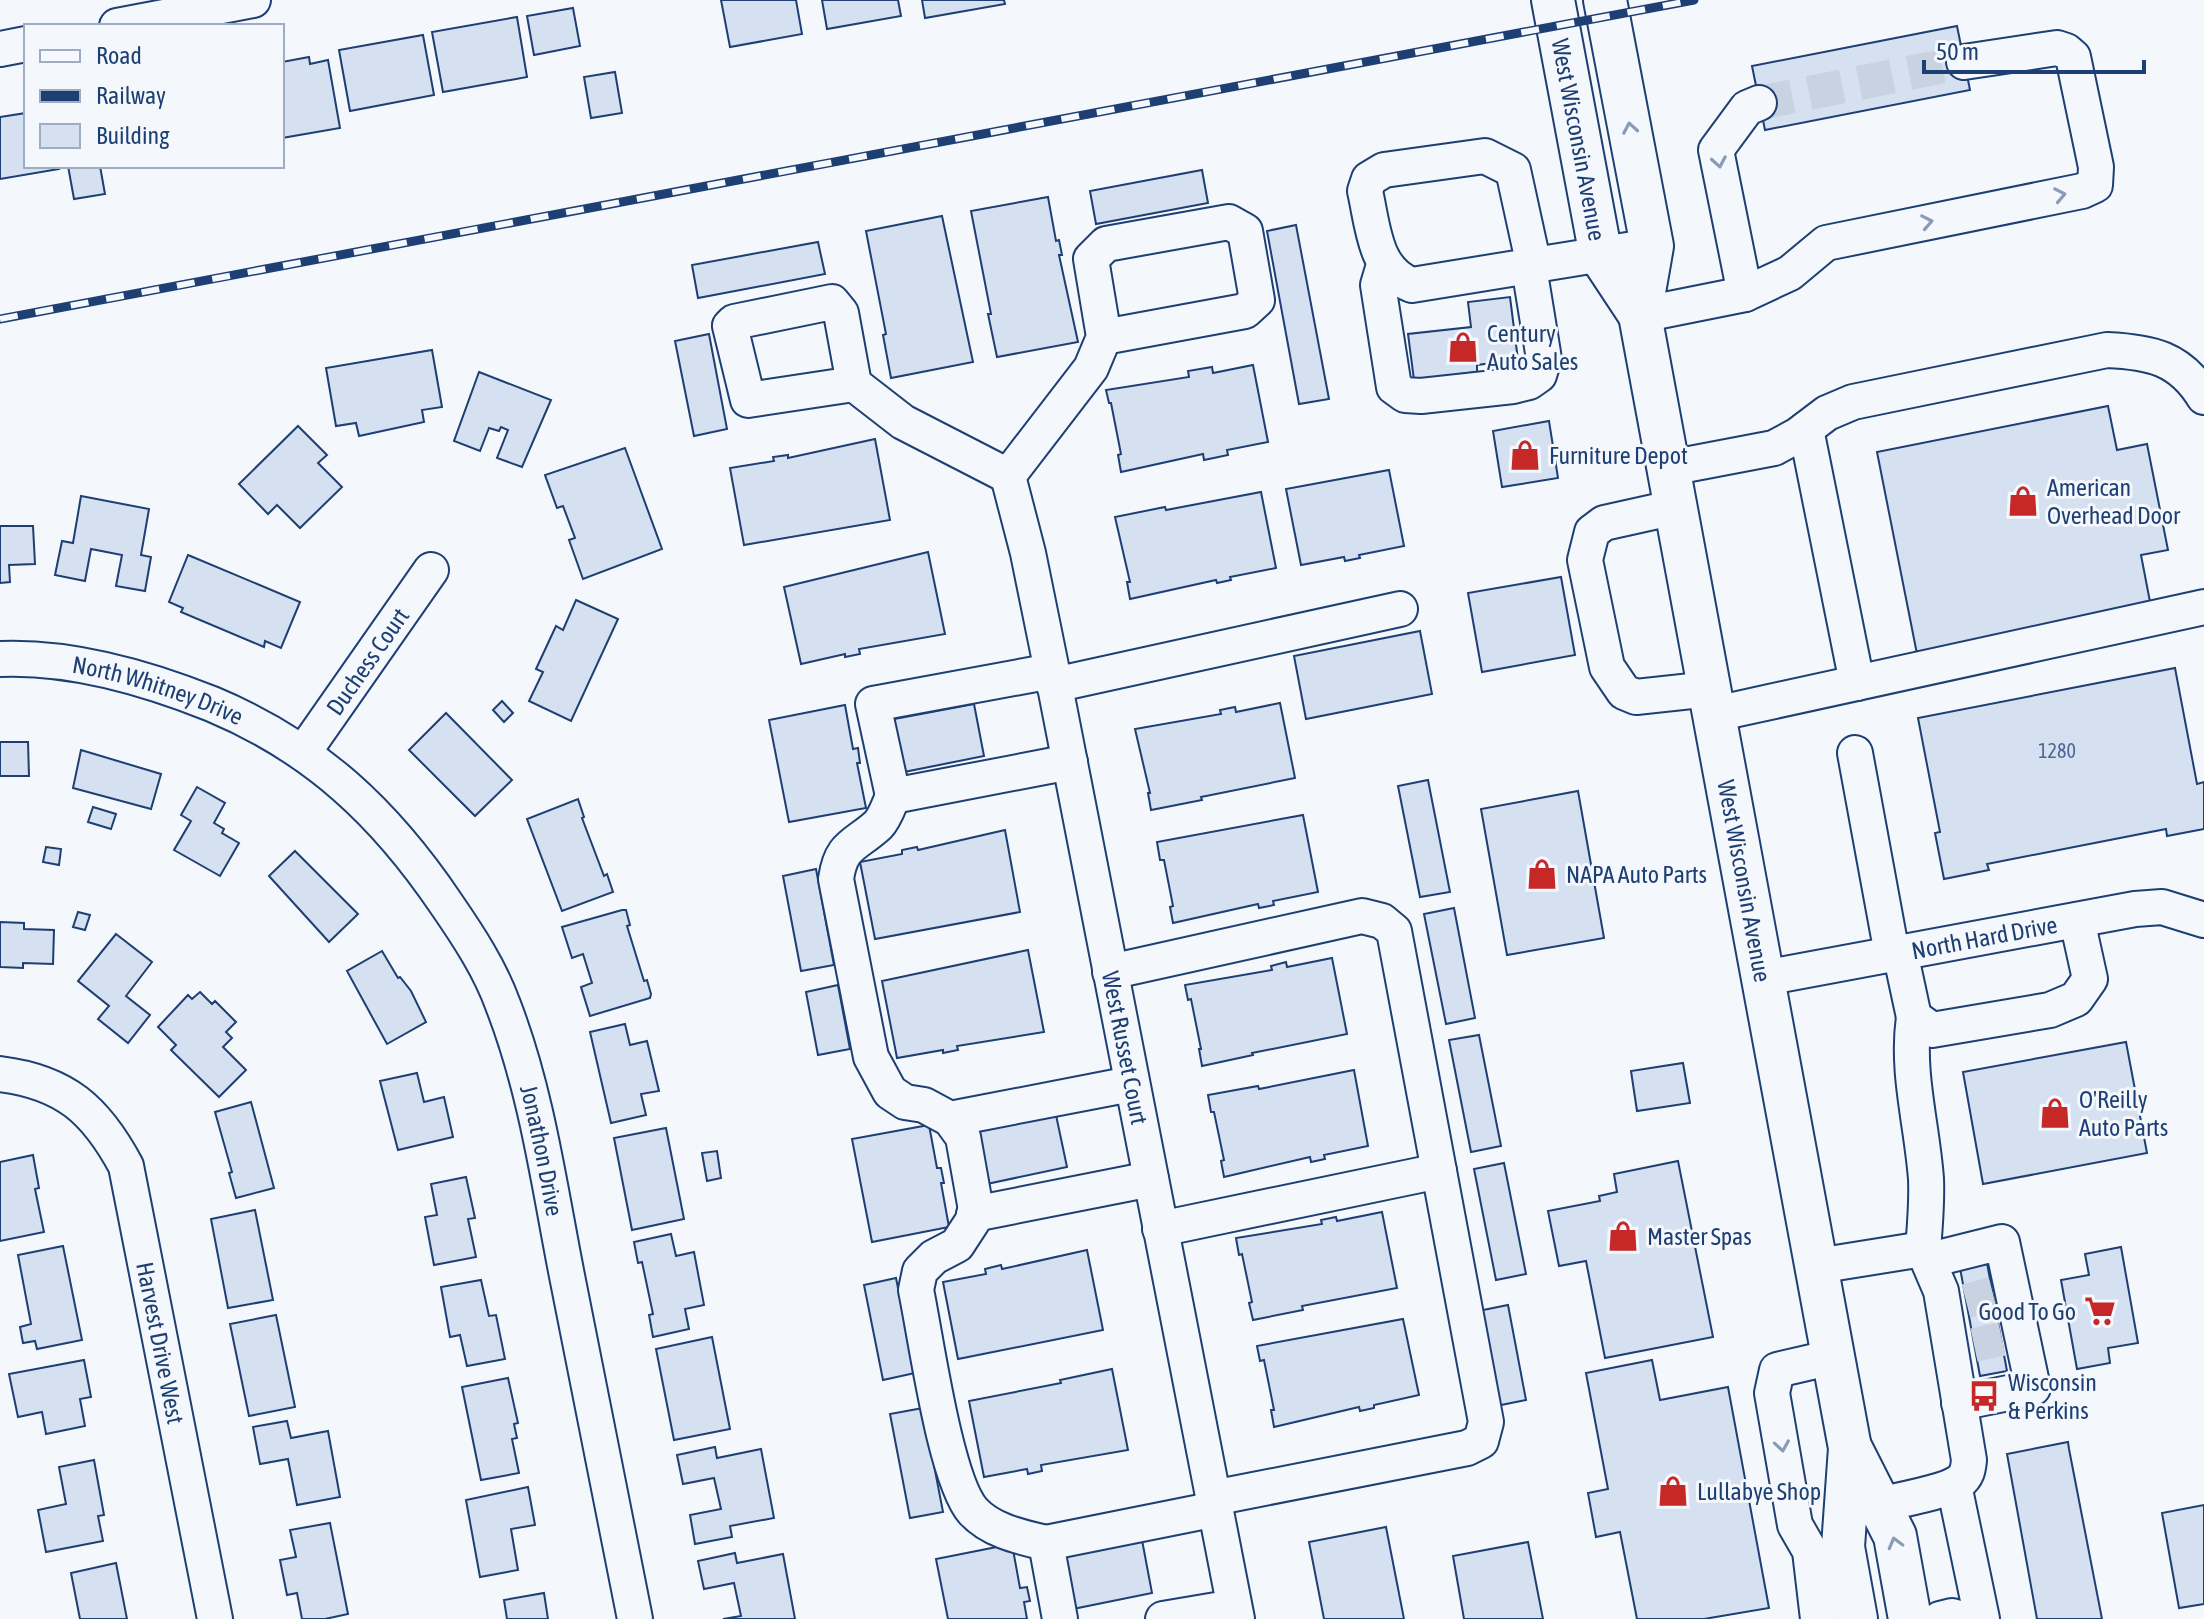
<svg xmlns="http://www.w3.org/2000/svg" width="2204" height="1619" viewBox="0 0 2204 1619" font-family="'Asap Condensed',sans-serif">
<rect width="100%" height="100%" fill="#f4f7fb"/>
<g fill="#d5e0f0" stroke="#1d3f73" stroke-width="2">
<path d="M721,0H796L802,34L730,47Z"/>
<path d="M822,0H898L901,16L827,29Z"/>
<path d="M922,0H1004L1005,4L925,18Z"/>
<path d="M573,8L580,46L534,55L527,16Z"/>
<path d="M517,17L527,77L443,92L432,32Z"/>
<path d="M1957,26L1970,90L1765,130L1752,66Z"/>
<path d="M423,35L434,95L350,111L339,50Z"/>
<path d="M309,57L310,64L328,60L340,128L282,138V62Z"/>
<path d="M615,72L622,113L591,118L584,77Z"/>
<path d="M26,113V166H58L59,169L0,179V117Z"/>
<path d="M68,166H100L105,194L74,199Z"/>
<path d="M1202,170L1208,203L1096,224L1090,191Z"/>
<path d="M1048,197L1056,241L1059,240L1062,255H1059L1078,342L997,357L988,314H991L971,211Z"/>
<path d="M942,216L973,362L891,378L883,335L886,334L866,231Z"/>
<path d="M1296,225L1329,399L1299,404L1267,231Z"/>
<path d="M818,242L825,274L698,298L692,265Z"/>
<path d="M1510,297L1518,360L1477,365V372L1414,380L1408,334L1471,327L1468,302Z"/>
<path d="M709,334L727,429L694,436L675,341Z"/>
<path d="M432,350L442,407L422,410L424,422L359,436L356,423L336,426L326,368Z"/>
<path d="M1253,365L1268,442L1227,450L1228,455L1204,460L1203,454L1121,472L1118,455L1121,454L1111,403H1109L1106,390L1189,377L1188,371L1212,367L1213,373Z"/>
<path d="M479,372L551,400L522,467L497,458L508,430L501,427L499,431L489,428L480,451L454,441Z"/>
<path d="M2108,406L2117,450L2147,444L2168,550L2141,555L2151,607L1917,654L1877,452Z"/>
<path d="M1549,421L1558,478L1502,487L1493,431Z"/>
<path d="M298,426L327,455L318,463L342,487L300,528L277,505L268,514L239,484Z"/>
<path d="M875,439L890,520L744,545L730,468L774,461L773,457L788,455V458Z"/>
<path d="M625,448L662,549L583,579L569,540L575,538L563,506L557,508L545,475Z"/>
<path d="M1389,470L1404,546L1359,555L1360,558L1345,561L1344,557L1301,565L1286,489Z"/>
<path d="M1261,492L1276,568L1230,577L1231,580L1217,583L1216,580L1130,599L1127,582H1130L1115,517L1165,507L1166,510Z"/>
<path d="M81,496L149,509L141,555L151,557L145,591L116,586L122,555L91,549L85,581L55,575L62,541L73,543Z"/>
<path d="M0,526H33L35,564L9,565L10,582L0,583Z"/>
<path d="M928,552L945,634L859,649L860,654L845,657V654L801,664L784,587Z"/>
<path d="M188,555L300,602L281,648L265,641L264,647L181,612L183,608L169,602Z"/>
<path d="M1561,577L1575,655L1482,672L1468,593Z"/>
<path d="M576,600L618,619L571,721L529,701L543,672L536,669L556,626L563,630Z"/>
<path d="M1420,631L1432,694L1306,719L1294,656Z"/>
<path d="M2175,668L2197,784L2204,782V829L2167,836L2166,829L1987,864L1989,870L1944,879L1935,833L1940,832L1918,718Z"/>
<path d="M502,701L513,713L504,722L493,710Z"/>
<path d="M1280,703L1295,778L1201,797L1202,800L1151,810L1148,793H1150L1135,729L1221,714L1220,710L1235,707L1236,712Z"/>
<path d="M974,704L984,756L899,773L889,720Z"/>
<path d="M845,705L853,749L858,748L860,763H857L866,808L789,822L769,720Z"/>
<path d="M446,713L512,780L475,816L409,750Z"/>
<path d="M0,742H28L29,776H0Z"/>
<path d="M81,750L161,774L151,809L73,788Z"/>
<path d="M1428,780L1450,892L1420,897L1398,786Z"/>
<path d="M197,787L225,803L214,823L224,829L222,833L239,843L220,876L174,850L191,821L181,815Z"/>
<path d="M1578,791L1604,938L1507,955L1481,809Z"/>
<path d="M578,799L584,817L582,818L604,876L607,874L613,892L562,911L527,819Z"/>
<path d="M93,807L116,814L111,829L88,822Z"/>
<path d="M1303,815L1318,892L1273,901L1274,905L1259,908L1258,904L1173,923L1170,907L1173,906L1164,860H1160L1157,842Z"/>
<path d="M1005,830L1020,912L875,939L860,862L902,854V850L917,847L918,850Z"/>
<path d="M46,847L61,849L59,865L43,862Z"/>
<path d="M295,851L358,914L329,942L269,876Z"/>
<path d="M816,869L834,965L801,971L783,876Z"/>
<path d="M1454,908L1475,1018L1446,1024L1424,914Z"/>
<path d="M622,910H626L630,925L627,926L644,981L647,980L651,994L650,998L590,1016L581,987L592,983L583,954L572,958L562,927Z"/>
<path d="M78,912L90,915L85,930L73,927Z"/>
<path d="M0,922L24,923V929L54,930L53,964L23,963V968L0,967Z"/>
<path d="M116,934L152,962L126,996L150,1015L128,1043L98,1019L109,1006L78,981Z"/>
<path d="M1028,950L1044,1032L957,1046L958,1050L943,1053V1050L897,1058L882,981Z"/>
<path d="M382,951L398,978L400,977L411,991L426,1022L387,1044L347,971Z"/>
<path d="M1332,958L1347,1034L1252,1053L1253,1055L1202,1066L1199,1049H1201L1191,999L1188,1000L1185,985L1272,970L1271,966L1286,962L1287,967Z"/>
<path d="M838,985L850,1049L818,1055L806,992Z"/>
<path d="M200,992L212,1004L215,1001L236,1022L226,1032L232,1038L223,1047L246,1070L219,1097L171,1050L176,1045L158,1027L188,995L192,999Z"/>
<path d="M625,1024L630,1045L647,1041L659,1091L641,1094L646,1115L611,1123L590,1032Z"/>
<path d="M1479,1035L1501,1146L1471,1152L1449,1040Z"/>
<path d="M2126,1042L2147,1153L1983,1184L1963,1072Z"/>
<path d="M1683,1063L1690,1103L1637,1111L1631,1071Z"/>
<path d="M1354,1070L1368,1146L1324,1155L1325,1159L1311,1162L1310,1157L1224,1177L1221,1161L1224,1160L1214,1112H1211L1208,1095L1258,1086L1259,1089Z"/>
<path d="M417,1073L424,1102L444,1097L453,1137L398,1150L380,1081Z"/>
<path d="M251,1102L274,1188L236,1198L229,1173L232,1172L215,1112Z"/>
<path d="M1056,1115L1067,1167L982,1185L971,1132Z"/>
<path d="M929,1125L937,1168H941L944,1183H941L949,1227L872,1242L852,1139Z"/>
<path d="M666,1128L684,1219L632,1230L614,1138Z"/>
<path d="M717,1151L721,1178L707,1181L702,1153Z"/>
<path d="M33,1155L39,1188L35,1189L44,1232L0,1241V1162Z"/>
<path d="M1678,1161L1713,1337L1605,1358L1586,1261L1559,1266L1548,1211L1600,1201L1599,1196L1617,1192L1614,1174Z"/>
<path d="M1504,1163L1526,1274L1496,1280L1474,1169Z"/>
<path d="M466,1177L475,1218L468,1219L476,1257L434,1265L425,1217L437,1215L431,1184Z"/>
<path d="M255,1210L273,1300L228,1308L211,1219Z"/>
<path d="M1382,1212L1397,1288L1302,1306L1303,1310L1253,1320L1249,1303L1252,1302L1242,1254L1239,1255L1236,1238L1322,1224L1321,1220L1336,1217L1337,1221Z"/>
<path d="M671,1234L676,1256L694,1252L704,1305L685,1309L689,1329L653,1337L649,1315L653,1314L642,1262L638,1263L634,1242Z"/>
<path d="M63,1246L82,1340L37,1349L35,1341L23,1343L20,1327L31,1324L18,1255Z"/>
<path d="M2121,1247L2138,1343L2108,1348L2110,1363L2077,1369L2061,1280L2089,1275L2085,1254Z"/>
<path d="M1087,1250L1103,1330L958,1359L943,1282L986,1274L985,1269L1001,1265L1002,1269Z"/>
<path d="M1987,1263L2007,1371L1980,1376L1960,1268Z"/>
<path d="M896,1278L915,1373L883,1380L864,1285Z"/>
<path d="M481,1280L489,1316L496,1315L505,1359L467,1366L460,1335L450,1337L441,1287Z"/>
<path d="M1508,1305L1526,1400L1496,1406L1478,1311Z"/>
<path d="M276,1315L295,1407L249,1416L230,1324Z"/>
<path d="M1403,1319L1419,1395L1374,1405V1408L1360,1411L1359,1407L1274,1427L1271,1410H1274L1264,1360L1260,1361L1257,1346Z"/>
<path d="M712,1337L730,1429L674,1440L656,1349Z"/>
<path d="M84,1360L91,1397L80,1399L85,1426L46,1434L42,1412L18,1417L9,1374Z"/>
<path d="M1652,1360L1660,1400L1728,1387L1769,1608L1704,1619H1637L1620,1532L1596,1537L1588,1493L1608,1489L1586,1373Z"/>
<path d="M1112,1369L1128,1450L1041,1465L1042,1471L1028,1474L1027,1469L984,1477L969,1401L1061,1383L1060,1380Z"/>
<path d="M508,1378L518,1423L514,1424L517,1438L512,1439L519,1473L481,1480L462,1387Z"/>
<path d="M923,1408L943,1512L910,1518L890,1414Z"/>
<path d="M287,1421L291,1438L328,1431L340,1497L297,1505L288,1459L260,1464L253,1427Z"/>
<path d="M2068,1442L2069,1449L2102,1619H2037L2007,1454Z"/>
<path d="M715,1447L717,1458L761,1449L774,1518L730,1526L732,1537L695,1544L690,1515L721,1509L714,1478L683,1484L677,1455Z"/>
<path d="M94,1460L104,1515L98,1516L103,1541L46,1552L38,1510L66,1504L59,1467Z"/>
<path d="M528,1487L535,1525L511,1529L518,1570L480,1577L466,1500Z"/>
<path d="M2204,1505V1604L2179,1608L2162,1513Z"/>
<path d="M330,1523L348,1614L325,1619H302L297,1593L287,1595L280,1560L296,1557L290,1530Z"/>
<path d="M1386,1527L1404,1619H1324L1309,1542Z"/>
<path d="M1142,1540L1152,1593L1068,1610L1058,1557Z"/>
<path d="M1528,1542L1543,1619H1464L1453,1556Z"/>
<path d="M1012,1544L1020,1588L1027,1587L1030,1601L1024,1602L1027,1619H948L936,1559Z"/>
<path d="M735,1553L737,1563L783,1554L795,1619H723L741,1616L734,1583L704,1589L698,1561Z"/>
<path d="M116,1563L127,1619H80L71,1573Z"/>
<path d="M544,1593L548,1619H507L504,1600Z"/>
</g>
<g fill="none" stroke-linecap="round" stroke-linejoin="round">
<g stroke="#c9d2e0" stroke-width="34" stroke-dasharray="34 17" stroke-linecap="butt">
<path d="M1759,103L1964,62"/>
<path d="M1966,1301L1993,1294"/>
<path d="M1974,1345L2002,1339"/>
</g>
<defs>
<g id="minor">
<path d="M117,26L253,0"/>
<path d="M0,49L26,44"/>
<path d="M1759,103L1747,108L1716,150L1745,294L1790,273L1826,243L2082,191L2095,185L2096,167L2073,57L2066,51L2057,48L1964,62"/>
<path d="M1384,265L1378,285L1394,387L1405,395L1421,396L1513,386L1529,382L1539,375L1544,359L1529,267"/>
<path d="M1534,266L1513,170L1485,156L1384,170L1369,179L1365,191C1373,226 1374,271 1412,285L1652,246"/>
<path d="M1640,315L1745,294"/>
<path d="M854,384L841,313L832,302L734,322L730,326L748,400L854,384L903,422L1008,476"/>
<path d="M1806,429L1857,683"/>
<path d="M1669,468L1774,448L1798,435L1827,413L1853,402L2107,350C2151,352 2180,358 2204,397"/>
<path id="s1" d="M1008,476L1028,553L1052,671L1237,1619"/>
<path d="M1008,476L1091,368L1104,337L1091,259L1106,244L1229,222L1245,231L1257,300L1245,311L1104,337"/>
<path d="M1676,507L1604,523L1592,532L1585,560L1607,667L1624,692L1636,697L1710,689"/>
<path id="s2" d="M0,659C71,656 147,678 212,704C315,747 385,813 447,905C469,937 490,969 503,1005C538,1095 550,1192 569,1286C591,1397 613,1508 635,1619"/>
<path d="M1052,671L873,704L893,796L1070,762"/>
<path d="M1054,685L1400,609"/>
<path d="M1715,714L2204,607"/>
<path id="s3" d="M303,753L431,570"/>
<path d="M1855,753L1892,954"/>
<path d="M893,796C889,805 885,818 878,825C855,846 841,844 836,879L871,1057L890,1092L905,1102L924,1105L950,1119L963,1137L976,1210L972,1222L957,1245L934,1257L920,1271L916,1290C926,1338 945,1479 973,1511C991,1531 1021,1537 1046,1543"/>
<path d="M1900,952L1914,1017L1932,1030L2050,1010L2076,999L2090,979L2077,920"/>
<path d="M1110,972L1362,916L1382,921L1394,931L1486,1422L1481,1441L1467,1448L1213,1498"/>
<path id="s4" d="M1764,978L2135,909L2162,907L2204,920"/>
<path d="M1914,1017C1906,1072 1922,1124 1926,1179C1927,1202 1925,1226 1923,1249"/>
<path id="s5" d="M0,1074C65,1082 96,1110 126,1166L215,1619"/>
<path d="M950,1119L1131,1084"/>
<path d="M974,1214L1151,1179"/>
<path d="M1160,1229L1439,1171"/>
<path d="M1930,1260L2002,1242L2033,1388L1959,1403"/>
<path d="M1817,1266L1923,1249L1941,1291L1969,1460C1968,1470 1967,1476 1959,1482C1943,1494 1877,1504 1854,1510"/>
<path d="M1954,1485L1982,1619"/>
<path d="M1060,1619L1046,1543L1216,1509"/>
<path d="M1163,1619L1234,1607"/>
<path d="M1818,1619L1810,1551L1795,1525L1772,1393L1777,1370L1833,1357"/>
<path d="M1940,1619L1952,1616L1962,1619"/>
</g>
<g id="major">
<path id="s6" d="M1553,0L1601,256L1640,315"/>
<path id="s7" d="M1605,0L1652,246L1640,315L1850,1448L1843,1547L1856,1619"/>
<path d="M1851,1449L1895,1536L1910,1619"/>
</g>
</defs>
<use href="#minor" stroke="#1d3f73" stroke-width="38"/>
<use href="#major" stroke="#1d3f73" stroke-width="46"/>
<use href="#minor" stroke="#f4f7fb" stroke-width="34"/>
<use href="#major" stroke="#f4f7fb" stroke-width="42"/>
<defs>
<path id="rail" d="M0,319L1694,0"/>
</defs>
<use href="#rail" stroke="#1d3f73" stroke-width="9"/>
<use href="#rail" stroke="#f4f7fb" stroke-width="6" stroke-dasharray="18" stroke-linecap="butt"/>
</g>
<defs><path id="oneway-chevron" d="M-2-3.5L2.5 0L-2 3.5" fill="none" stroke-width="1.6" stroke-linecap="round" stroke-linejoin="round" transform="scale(2)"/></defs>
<g stroke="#889bb7">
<use href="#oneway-chevron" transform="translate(1630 128) rotate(-100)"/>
<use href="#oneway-chevron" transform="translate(1719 162) rotate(80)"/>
<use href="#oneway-chevron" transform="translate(2060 195) rotate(-11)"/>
<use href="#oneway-chevron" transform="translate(1927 222) rotate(-11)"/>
<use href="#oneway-chevron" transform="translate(1782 1446) rotate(81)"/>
<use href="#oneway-chevron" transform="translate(1895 1543) rotate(-105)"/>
</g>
<defs>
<symbol id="shop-bare" viewBox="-9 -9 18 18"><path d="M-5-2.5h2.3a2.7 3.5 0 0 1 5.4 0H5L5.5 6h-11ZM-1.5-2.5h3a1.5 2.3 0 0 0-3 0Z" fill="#c62828" stroke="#f4f7fb" stroke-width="2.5" paint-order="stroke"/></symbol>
<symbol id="supermarket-bare" viewBox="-9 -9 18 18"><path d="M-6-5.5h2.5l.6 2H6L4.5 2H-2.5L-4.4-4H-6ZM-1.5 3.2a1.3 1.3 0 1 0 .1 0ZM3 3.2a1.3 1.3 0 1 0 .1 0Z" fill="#c62828" stroke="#f4f7fb" stroke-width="2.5" paint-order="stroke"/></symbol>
<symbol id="bus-bare" viewBox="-9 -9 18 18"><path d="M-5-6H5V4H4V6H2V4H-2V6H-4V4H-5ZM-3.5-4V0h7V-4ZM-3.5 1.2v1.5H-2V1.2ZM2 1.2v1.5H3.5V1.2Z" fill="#c62828" stroke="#f4f7fb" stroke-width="2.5" paint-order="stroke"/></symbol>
</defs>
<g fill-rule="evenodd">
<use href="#shop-bare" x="1441" y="325" width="44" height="44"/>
<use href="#shop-bare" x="1503" y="433" width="44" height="44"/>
<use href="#shop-bare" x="2001" y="479" width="44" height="44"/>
<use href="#shop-bare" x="1520" y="852" width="44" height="44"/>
<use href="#shop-bare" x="2033" y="1091" width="44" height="44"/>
<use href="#shop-bare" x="1601" y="1214" width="44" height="44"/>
<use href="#supermarket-bare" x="2078" y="1289" width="44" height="44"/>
<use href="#bus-bare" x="1962" y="1374" width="44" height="44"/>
<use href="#shop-bare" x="1651" y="1469" width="44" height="44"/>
</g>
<g text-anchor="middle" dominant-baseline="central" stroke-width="6" stroke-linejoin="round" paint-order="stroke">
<g font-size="20" fill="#4b6792">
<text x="2057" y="750">1280</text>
</g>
<g font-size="24" fill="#1d3f73" stroke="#f4f7fb">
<text stroke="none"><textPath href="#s6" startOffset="142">West Wisconsin Avenue</textPath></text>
<text stroke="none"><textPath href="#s3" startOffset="112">Duchess Court</textPath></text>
<text stroke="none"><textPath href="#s2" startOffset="162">North Whitney Drive</textPath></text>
<text stroke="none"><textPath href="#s7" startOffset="896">West Wisconsin Avenue</textPath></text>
<text stroke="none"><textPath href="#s4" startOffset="224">North Hard Drive</textPath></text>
<text stroke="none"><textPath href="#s1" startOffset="584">West Russet Court</textPath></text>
<text stroke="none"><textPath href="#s2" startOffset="798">Jonathon Drive</textPath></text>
<text stroke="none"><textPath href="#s5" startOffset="344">Harvest Drive West</textPath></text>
</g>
<g font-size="24" fill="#1d3f73" stroke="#f4f7fb" text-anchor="start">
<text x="1487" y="333">Century<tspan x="1487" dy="28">Auto Sales</tspan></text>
<text x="1549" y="455">Furniture Depot</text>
<text x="2047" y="487">American<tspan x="2047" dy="28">Overhead Door</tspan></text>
<text x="1566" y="874">NAPA Auto Parts</text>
<text x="2079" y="1099">O'Reilly<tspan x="2079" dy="28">Auto Parts</tspan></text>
<text x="1647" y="1236">Master Spas</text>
<text x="2076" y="1311" text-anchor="end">Good To Go</text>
<text x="2008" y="1382">Wisconsin<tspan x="2008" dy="28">&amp; Perkins</tspan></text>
<text x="1697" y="1491">Lullabye Shop</text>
</g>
</g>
<rect x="24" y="24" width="260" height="144" fill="#f4f7fb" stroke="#9eadc5" stroke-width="2"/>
<rect x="40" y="50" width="40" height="12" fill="#f4f7fb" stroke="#9eadc5" stroke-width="2"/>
<text x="96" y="64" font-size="24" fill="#1d3f73">Road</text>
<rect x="40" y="90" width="40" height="12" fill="#1d3f73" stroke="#9eadc5" stroke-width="2"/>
<text x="96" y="104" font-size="24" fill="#1d3f73">Railway</text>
<rect x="40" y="124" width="40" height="24" fill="#d5e0f0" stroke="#9eadc5" stroke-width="2"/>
<text x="96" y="144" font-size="24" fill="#1d3f73">Building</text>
<path d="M1924 60v12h220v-12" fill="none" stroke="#1d3f73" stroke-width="4"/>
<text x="1936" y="60" font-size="24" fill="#1d3f73" stroke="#f4f7fb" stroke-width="6" paint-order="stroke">50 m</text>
</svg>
